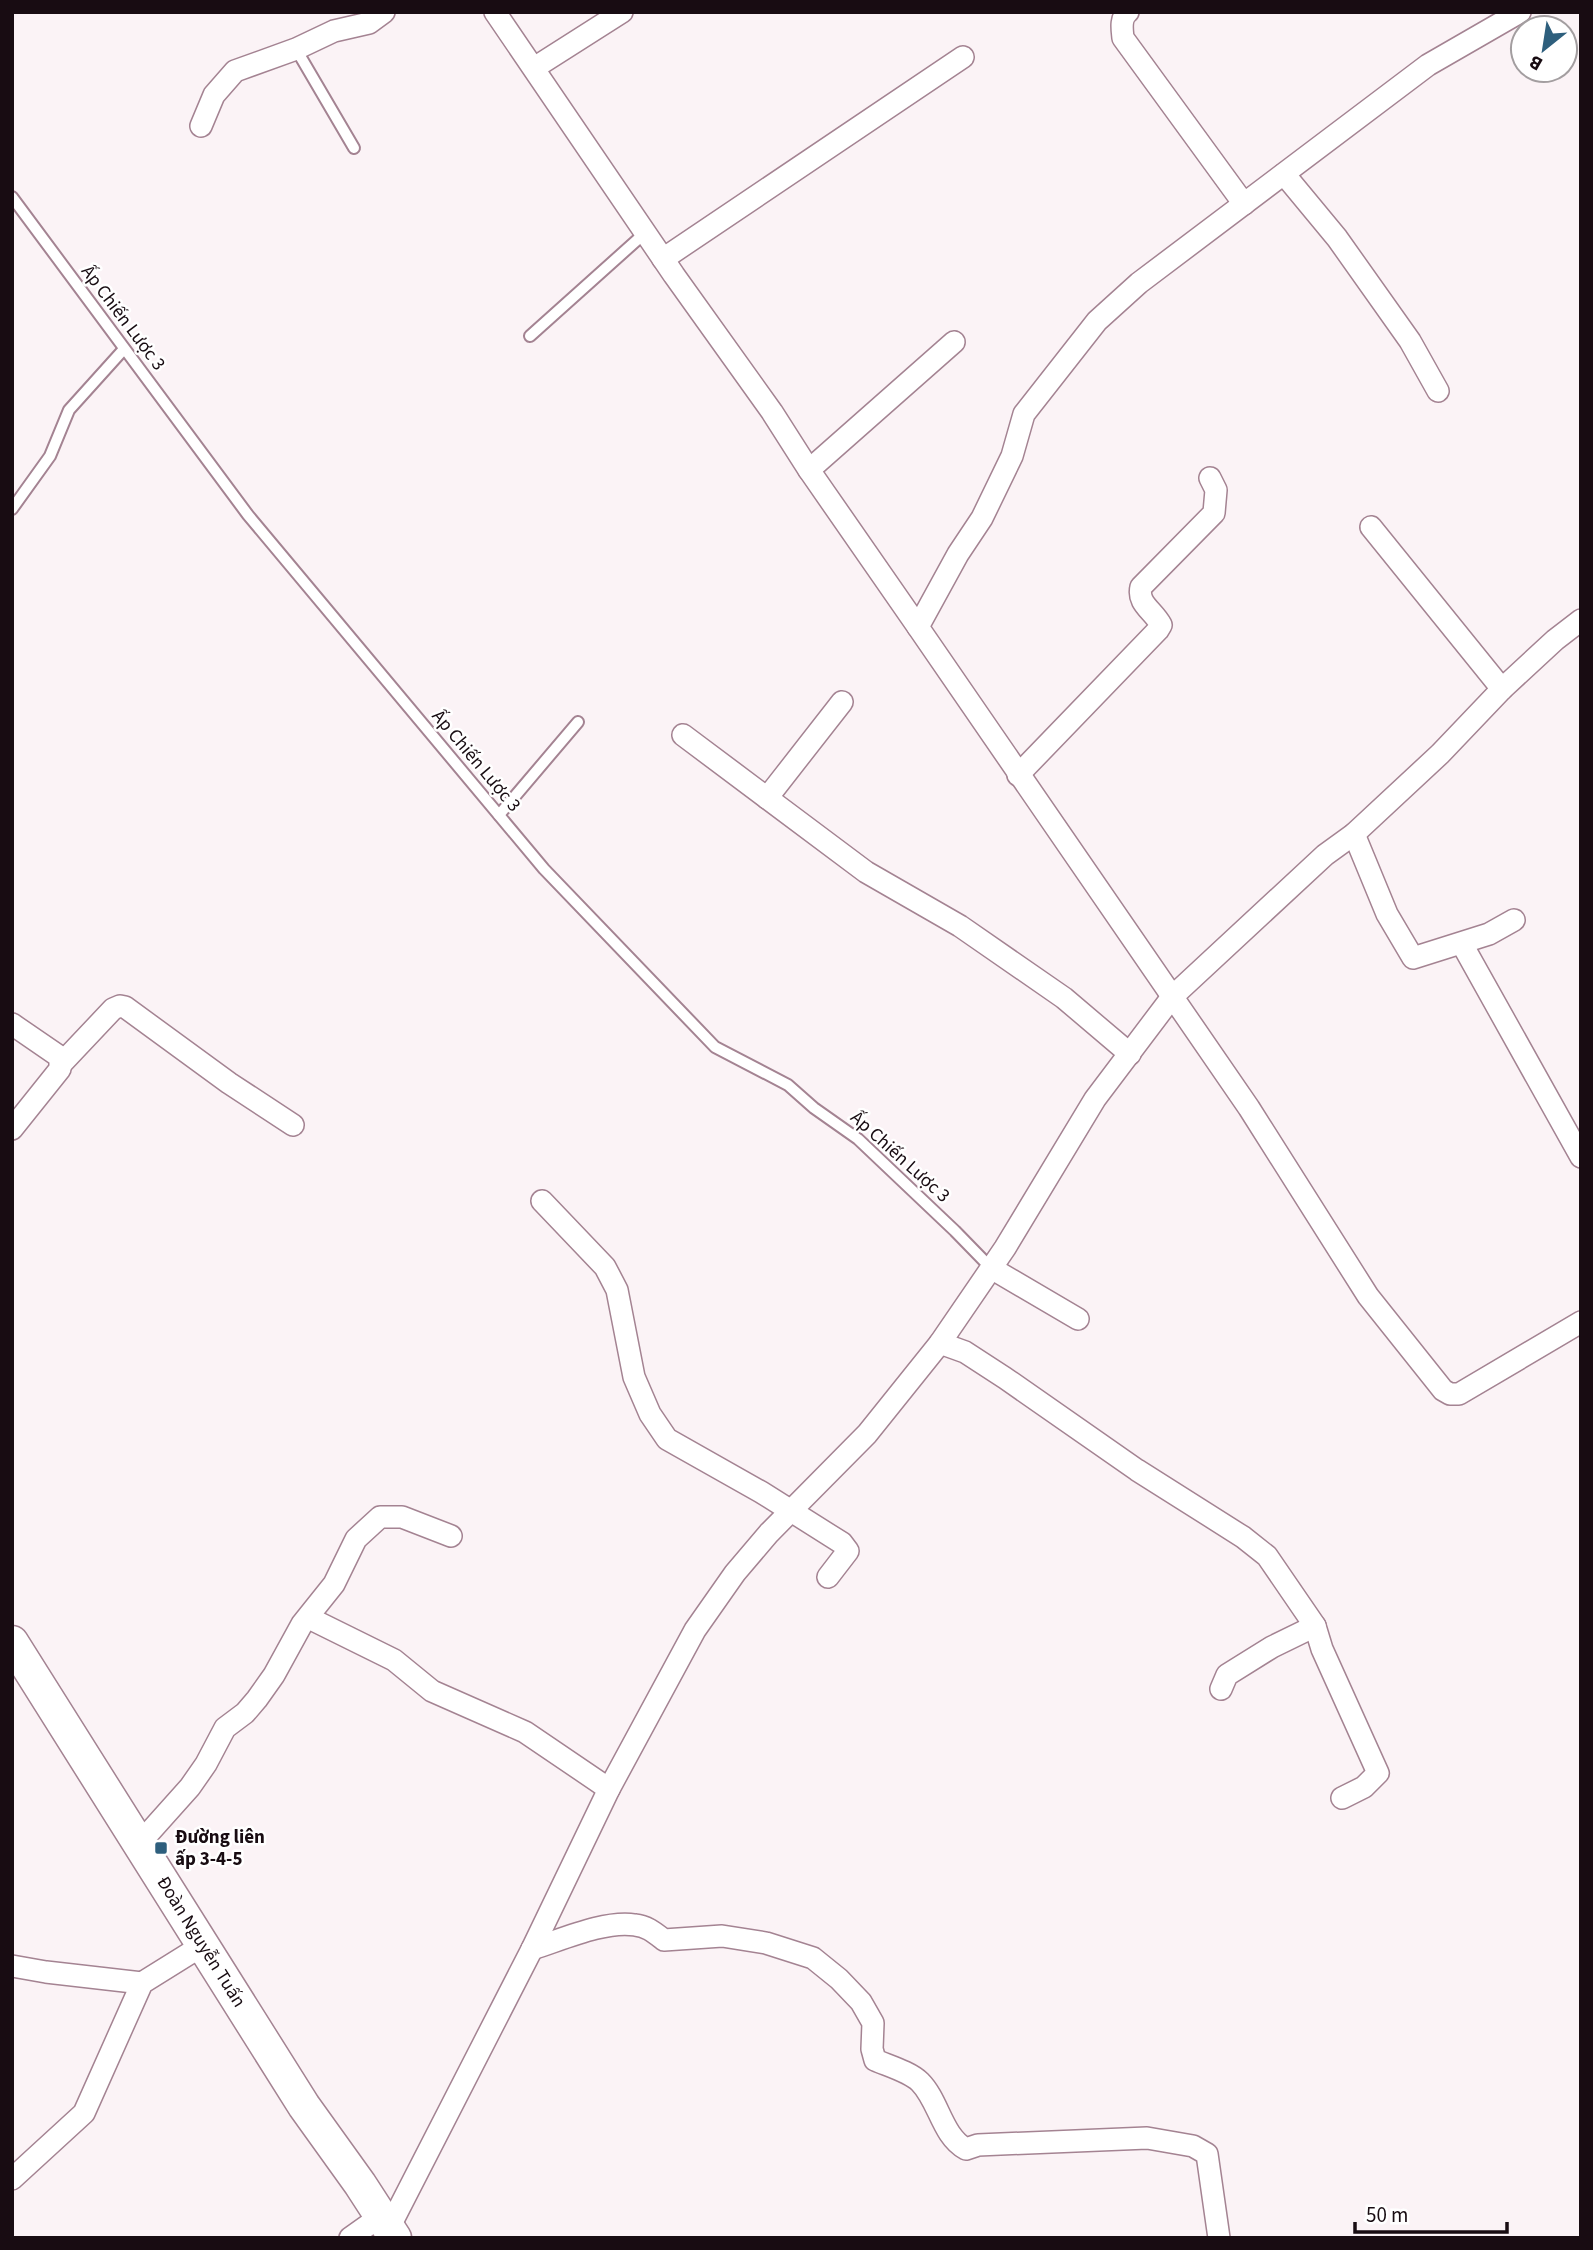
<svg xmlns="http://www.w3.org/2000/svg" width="1593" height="2250" viewBox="0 0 1593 2250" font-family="'Source Sans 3',sans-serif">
<rect width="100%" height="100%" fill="#fbf3f6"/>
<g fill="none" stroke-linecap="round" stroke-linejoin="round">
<defs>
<g id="service">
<path d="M296,49L354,148"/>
<path d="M12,197L248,515L544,869L715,1047L788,1085L814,1108L858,1139L955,1231L991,1268"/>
<path d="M530,336L646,232"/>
<path d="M12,509L50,456L69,410L124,349"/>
<path d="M499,815L578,722"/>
</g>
<g id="minor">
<path d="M495,12L674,275L772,412L809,470L918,627"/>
<path d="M1128,12C1120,18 1122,29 1123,38L1244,204"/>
<path d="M1520,12L1428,65L1139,283L1097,321L1024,414L1012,456L982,518L958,554L918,627L1249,1108L1368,1296L1443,1390L1450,1394H1459L1581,1322"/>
<path d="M534,68L622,12"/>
<path d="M201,126L214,95L235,71L296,49L334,31L369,23L384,12"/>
<path d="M1284,174L1337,238L1410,341L1438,391"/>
<path d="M663,259L963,57"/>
<path d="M809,470L954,342"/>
<path d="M1371,527L1502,689"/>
<path d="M683,735L866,872L960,926L1064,998L1130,1054"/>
<path d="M1018,775L1158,630L1161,625C1153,610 1137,604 1141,587L1214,513L1216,490L1210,478"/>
<path d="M767,798L842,702"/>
<path d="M1354,834L1387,914L1413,958L1489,934L1514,920"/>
<path d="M1462,944L1581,1157"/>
<path d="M12,1024L60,1057V1069L12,1129"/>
<path d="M62,1063L113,1009L120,1006L125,1007L229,1083L293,1125"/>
<path d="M542,1201L605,1267L617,1290L634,1377L650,1414L667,1439L761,1492L842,1543L848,1551L828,1577"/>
<path d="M991,1268L1078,1319"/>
<path d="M940,1343L965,1352L1005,1378L1137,1470L1243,1537L1267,1556L1315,1626L1322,1649L1378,1773L1364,1787L1342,1798"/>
<path d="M309,1618L394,1660L432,1691L525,1732L609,1789"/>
<path d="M1221,1689L1227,1675L1272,1647L1315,1626"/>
<path d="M139,1844L190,1787L206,1764L225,1728L245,1713L257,1699L274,1675L302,1624L334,1584L356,1539L380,1517H402L451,1536"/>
<path d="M532,1949C561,1940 605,1920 635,1925C647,1926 655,1933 664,1940L722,1936L766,1943L813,1958L839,1979L861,2002L873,2023L872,2049L875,2060C889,2066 910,2072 920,2082C939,2101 942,2136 966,2149L978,2145L1147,2138L1193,2146L1207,2154L1219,2238"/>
<path d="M12,1966L46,1972L142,1983"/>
<path d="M12,2179L84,2113L142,1983L203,1945"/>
<path d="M389,2228L532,1949L609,1789L695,1630L735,1573L769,1533L867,1434L940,1343L1005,1248L1095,1099L1172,997L1325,855L1354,834L1440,754L1502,689L1555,640L1581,620"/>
<path d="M350,2238L381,2216"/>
</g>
<path id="secondary" d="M12,1642L304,2106L360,2184L395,2238"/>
</defs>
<use href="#service" stroke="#a48392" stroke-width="14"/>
<use href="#minor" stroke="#a48392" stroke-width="24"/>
<use href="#secondary" stroke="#a48392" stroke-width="35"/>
<use href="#service" stroke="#fff" stroke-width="10"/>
<use href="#minor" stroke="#fff" stroke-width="21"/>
<use href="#secondary" stroke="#fff" stroke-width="32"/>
</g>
<rect fill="#2e5f7d" stroke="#fff" stroke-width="2.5" x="154" y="1841" width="14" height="14" rx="3.5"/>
<g text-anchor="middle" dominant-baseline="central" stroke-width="5" stroke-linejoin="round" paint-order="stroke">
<g font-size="19" fill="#180c12" stroke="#fff">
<text transform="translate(123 318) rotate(53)">Ấp Chiến Lược 3</text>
<text transform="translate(476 761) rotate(50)">Ấp Chiến Lược 3</text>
<text transform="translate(900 1157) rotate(42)">Ấp Chiến Lược 3</text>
<text transform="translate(201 1942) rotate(58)">Đoàn Nguyễn Tuấn</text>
</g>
<g font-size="19" font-weight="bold" fill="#180c12" stroke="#fff" text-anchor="start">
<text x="175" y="1837">Đường liên<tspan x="175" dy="22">ấp 3-4-5</tspan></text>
</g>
</g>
<rect width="1593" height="2250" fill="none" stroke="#180c12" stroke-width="28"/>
<g transform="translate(1544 49) rotate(210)"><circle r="33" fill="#ffffff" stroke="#a39ea0" stroke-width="2"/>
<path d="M0-5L12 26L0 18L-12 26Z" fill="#2e5f7d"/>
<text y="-10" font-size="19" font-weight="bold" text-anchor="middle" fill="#180c12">B</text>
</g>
<path d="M1355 2222v10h152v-10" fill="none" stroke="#180c12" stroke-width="3.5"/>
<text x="1366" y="2222" font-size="21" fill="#180c12" stroke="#ffffff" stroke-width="5" paint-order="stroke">50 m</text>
</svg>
